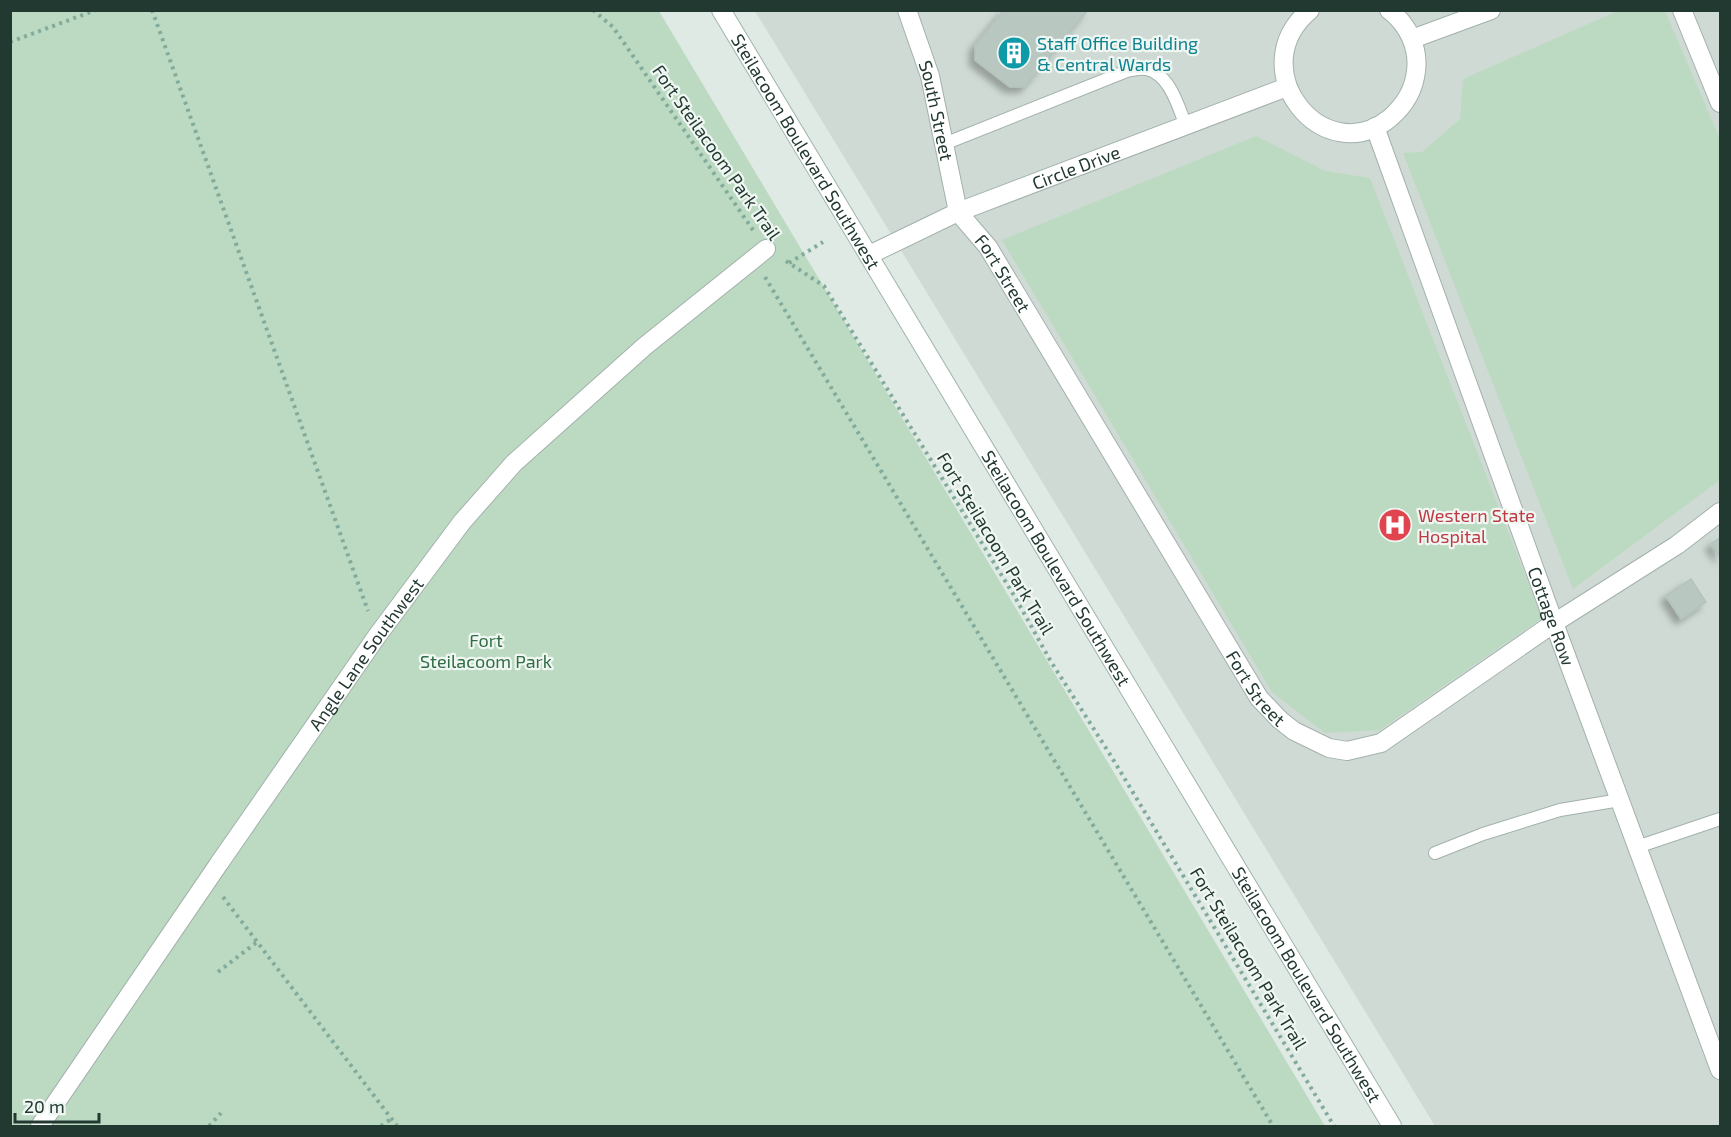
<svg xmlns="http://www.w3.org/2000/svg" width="1731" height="1137" viewBox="0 0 1731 1137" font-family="'Exo 2',sans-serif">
<defs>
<filter id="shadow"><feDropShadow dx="-5.5" dy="5.5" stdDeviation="3" flood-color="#0004"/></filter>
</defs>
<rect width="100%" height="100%" fill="#e0eae5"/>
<path fill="#cfdad4" d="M755,11H1720V1126H1435Z"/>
<g fill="#bbdac1">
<path d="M11,10L659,11L1325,1126H11Z"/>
<path d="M1620,10L1665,11L1720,139V480L1573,589L1403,153L1422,152L1460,119L1463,79Z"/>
<path d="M1256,136L1325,171L1370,178L1542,618L1380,730L1325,733L1272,692L1002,240Z"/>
</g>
<g fill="#b9c7c1" stroke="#b3c3bc" stroke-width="1.5" filter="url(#shadow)">
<path d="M1004,10H1088L1025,87H1010L975,60V46Z"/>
<path d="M1720,538V557L1711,544Z"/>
<path d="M1691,579L1706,602L1681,619L1666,596Z"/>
</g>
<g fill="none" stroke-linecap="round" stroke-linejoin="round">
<defs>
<g id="service">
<path d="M944,144L1127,71C1133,70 1140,68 1146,69C1170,74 1178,106 1186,126"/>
<path d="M1637,847L1720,819"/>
<path d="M1435,853L1483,834L1560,810L1620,800"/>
</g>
<g id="pedestrian">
<path id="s1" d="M220,862L377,636L462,522L514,463L645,346L766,249"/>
</g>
<g id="minor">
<path id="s2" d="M907,10L930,76L958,212L988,247L1259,698L1280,720L1294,731L1329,748L1347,751L1381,743L1554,623L1677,545L1720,512"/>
<path d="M1310,10C1240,69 1324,172 1390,118C1405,105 1414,90 1416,71C1419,48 1408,24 1389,10"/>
<path d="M1682,10L1720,103"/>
<path d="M1412,39L1491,10"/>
<path id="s3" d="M1375,127L1554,623L1720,1070"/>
<path id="s4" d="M869,255L958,212L1287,87"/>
<path d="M40,1126L220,862"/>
</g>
<g id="secondary">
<path id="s5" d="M721,10L1392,1126"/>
</g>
</defs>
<use href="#service" stroke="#a3b1ac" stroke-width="14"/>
<use href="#pedestrian" stroke="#a3b1ac" stroke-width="20"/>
<use href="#minor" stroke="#a3b1ac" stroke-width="20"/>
<use href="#secondary" stroke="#a0b5ac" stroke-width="20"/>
<g stroke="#83ab9c" stroke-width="4" stroke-dasharray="3 4.5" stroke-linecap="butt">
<path d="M152,10L368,611"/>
<path d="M593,10L613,27L753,230"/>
<path d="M10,42L96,10"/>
<path d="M786,261L824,286L1015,597L1050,660L1111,756L1334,1126"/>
<path d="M789,263L823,242"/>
<path d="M765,277L1273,1126"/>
<path d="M223,897L397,1126"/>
<path d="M218,972L257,942"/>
<path d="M209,1126L221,1113"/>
<path d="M381,1126L391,1119"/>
</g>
<use href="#service" stroke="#fff" stroke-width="12"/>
<use href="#pedestrian" stroke="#fff" stroke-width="18"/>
<use href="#minor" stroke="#fff" stroke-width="18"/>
<use href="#secondary" stroke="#fff" stroke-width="18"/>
</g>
<defs>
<symbol id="building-disc" viewBox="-11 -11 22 22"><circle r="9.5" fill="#0f9aa8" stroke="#f0f7f3"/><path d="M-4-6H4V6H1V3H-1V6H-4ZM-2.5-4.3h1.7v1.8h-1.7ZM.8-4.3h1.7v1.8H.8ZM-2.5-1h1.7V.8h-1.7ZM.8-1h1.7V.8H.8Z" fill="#fff"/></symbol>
<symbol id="hospital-disc" viewBox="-11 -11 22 22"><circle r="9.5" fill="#e0444e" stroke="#f0f7f3"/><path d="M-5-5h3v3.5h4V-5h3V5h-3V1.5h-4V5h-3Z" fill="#fff"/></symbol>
</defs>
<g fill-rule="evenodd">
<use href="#building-disc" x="995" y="34" width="38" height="38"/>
<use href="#hospital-disc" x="1376" y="506" width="38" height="38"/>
</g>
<g text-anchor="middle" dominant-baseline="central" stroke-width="4.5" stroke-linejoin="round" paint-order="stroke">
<g font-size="18" fill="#0d838f" stroke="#f0f7f3" text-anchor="start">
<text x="1037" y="43">Staff Office Building<tspan x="1037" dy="21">&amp; Central Wards</tspan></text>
</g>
<g font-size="18" fill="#223932" stroke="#f0f7f3">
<text stroke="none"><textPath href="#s2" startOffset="105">South Street</textPath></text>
<text transform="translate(717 152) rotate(55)">Fort Steilacoom Park Trail</text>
<text stroke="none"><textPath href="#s5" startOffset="165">Steilacoom Boulevard Southwest</textPath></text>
<text stroke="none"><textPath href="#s4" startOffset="225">Circle Drive</textPath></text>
<text stroke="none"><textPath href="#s2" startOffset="285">Fort Street</textPath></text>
<text transform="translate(996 543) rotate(59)">Fort Steilacoom Park Trail</text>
<text stroke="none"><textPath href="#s5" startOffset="651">Steilacoom Boulevard Southwest</textPath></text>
<text stroke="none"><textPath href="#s3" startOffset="520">Cottage Row</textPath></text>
<text stroke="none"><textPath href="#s1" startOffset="254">Angle Lane Southwest</textPath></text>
<text stroke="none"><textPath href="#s2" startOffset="771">Fort Street</textPath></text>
<text transform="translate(1249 958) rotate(59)">Fort Steilacoom Park Trail</text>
<text stroke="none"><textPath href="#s5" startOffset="1137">Steilacoom Boulevard Southwest</textPath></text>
</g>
<g font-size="18" fill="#be3a42" stroke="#f0f7f3" text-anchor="start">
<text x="1418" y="515">Western State<tspan x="1418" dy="21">Hospital</tspan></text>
</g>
<g font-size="18" fill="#306d44" stroke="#f0f7f3">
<text x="486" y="640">Fort<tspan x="486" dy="21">Steilacoom Park</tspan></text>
</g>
</g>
<rect width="1731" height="1137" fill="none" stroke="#223932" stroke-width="24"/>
<path d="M15 1113v9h84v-9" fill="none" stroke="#223932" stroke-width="3"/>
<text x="24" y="1113" font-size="18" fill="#223932" stroke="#f0f7f3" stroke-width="4.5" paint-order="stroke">20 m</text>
</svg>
